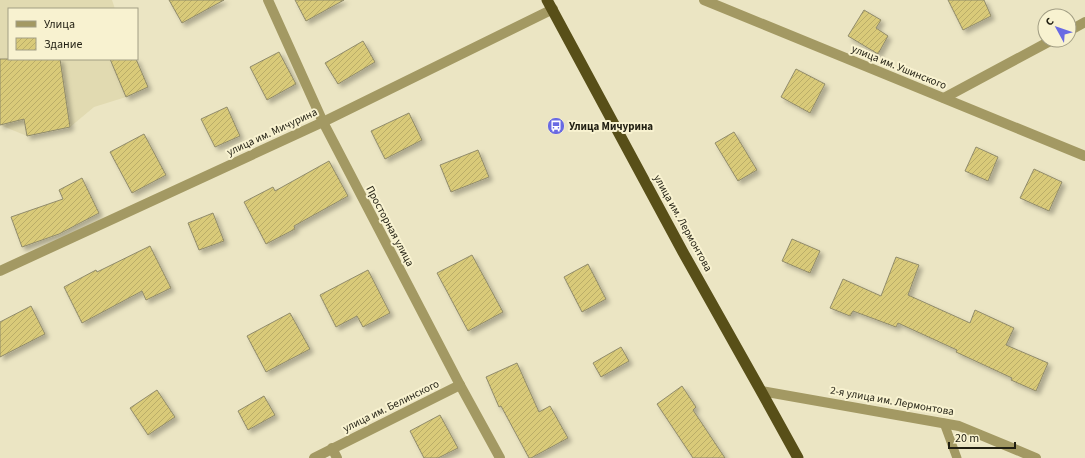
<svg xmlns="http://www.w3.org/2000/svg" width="1085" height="458" viewBox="0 0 1085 458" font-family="'Source Sans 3',sans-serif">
<defs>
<pattern id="building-hatch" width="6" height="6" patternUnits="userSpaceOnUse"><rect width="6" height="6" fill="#d9ca79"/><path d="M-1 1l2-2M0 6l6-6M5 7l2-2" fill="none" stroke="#baad68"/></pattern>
<filter id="shadow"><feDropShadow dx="3.5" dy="3.5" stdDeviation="2" flood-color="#0004"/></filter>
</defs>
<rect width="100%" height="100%" fill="#ebe5c3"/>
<path fill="#e1dab1" d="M0,0H112L115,9H9V59H136L148,87L126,97L94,107L70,127L27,136L0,125Z"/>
<g fill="url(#building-hatch)" stroke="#908b6b" filter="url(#shadow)">
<path d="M169,0H224L182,23Z"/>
<path d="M295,0H344L306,21Z"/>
<path d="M948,0H984L991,16L963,30Z"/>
<path d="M864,10L881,20L876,28L888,36L878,54L848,36Z"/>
<path d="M363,41L375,62L338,84L325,63Z"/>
<path d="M279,52L296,84L267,100L250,67Z"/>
<path d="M0,59H60L70,127L27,136L24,119L0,125Z"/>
<path d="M110,59H136L148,87L126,97Z"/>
<path d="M796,69L825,84L810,113L781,97Z"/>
<path d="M227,107L240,136L215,147L201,119Z"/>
<path d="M409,113L422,140L385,159L371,131Z"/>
<path d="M734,132L757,170L738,181L715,143Z"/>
<path d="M144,134L166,175L132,193L110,152Z"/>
<path d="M976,147L998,157L988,181L965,171Z"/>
<path d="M478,150L489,177L451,192L440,165Z"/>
<path d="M329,161L348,196L294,226L295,229L266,244L244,202L273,187L275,191Z"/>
<path d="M1034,169L1062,182L1049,211L1020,198Z"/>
<path d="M82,178L99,213L59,234L22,247L11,217L63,199L59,190Z"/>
<path d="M213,213L224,241L199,250L188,223Z"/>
<path d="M792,239L820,251L810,273L782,261Z"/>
<path d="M150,246L171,288L146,300L142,291L82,323L64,287L96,270L97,272Z"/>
<path d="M472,255L503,312L468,331L437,273Z"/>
<path d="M896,257L919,265L908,295L970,323L975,310L1014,328L1006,345L1048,363L1036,391L1011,380L1012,378L956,352L957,350L898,323L896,327L853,311L850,316L830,308L843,279L881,296Z"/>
<path d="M588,264L606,299L582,312L564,277Z"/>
<path d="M368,270L390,313L363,327L357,316L336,327L320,295Z"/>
<path d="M31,306L45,334L0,357V322Z"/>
<path d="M290,313L310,349L266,372L247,336Z"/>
<path d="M621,347L629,361L601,377L593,363Z"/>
<path d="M517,363L539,412L550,406L568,438L531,458H529L501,406L499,407L486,377Z"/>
<path d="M682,386L696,407L693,410L725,458H693L657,404Z"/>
<path d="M157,390L175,417L148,435L130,408Z"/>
<path d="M264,396L275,415L248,430L238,411Z"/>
<path d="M440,415L458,448L438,458H424L410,431Z"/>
</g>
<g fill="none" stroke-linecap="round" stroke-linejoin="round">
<path stroke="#a39963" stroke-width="9" d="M944,423L957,458"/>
<g stroke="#a39963" stroke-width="10">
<path d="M268,0L323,122L460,385L500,458"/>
<path d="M704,0L1085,156"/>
<path d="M1069,31L1085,22"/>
<path d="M944,98L1052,40"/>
<path d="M0,271L323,122L553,9"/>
<path d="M761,391L959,426L1036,458"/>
<path d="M332,448L337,458"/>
<path d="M314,458L460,385"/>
</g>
<path stroke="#584f18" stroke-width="11" d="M547,0L684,254L761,391L798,458"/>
</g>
<defs>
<symbol id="bus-disc" viewBox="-11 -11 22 22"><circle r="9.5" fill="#696ae3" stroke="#f8f2d0"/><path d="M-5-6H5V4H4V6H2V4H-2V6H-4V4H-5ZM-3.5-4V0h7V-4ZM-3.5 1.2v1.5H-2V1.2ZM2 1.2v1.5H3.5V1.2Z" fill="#fff"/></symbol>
</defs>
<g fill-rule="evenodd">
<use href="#bus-disc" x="546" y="116" width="20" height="20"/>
</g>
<g text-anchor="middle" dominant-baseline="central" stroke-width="4" stroke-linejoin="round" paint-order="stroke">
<g font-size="11" fill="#211f12" stroke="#f8f2d0">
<text transform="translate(899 67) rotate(22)">улица им. Ушинского</text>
<text transform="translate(272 132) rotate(-25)">улица им. Мичурина</text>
<text transform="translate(683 223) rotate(61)">улица им. Лермонтова</text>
<text transform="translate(390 226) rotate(62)">Просторная улица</text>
<text transform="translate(892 401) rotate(10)">2-я улица им. Лермонтова</text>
<text transform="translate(391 406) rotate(-26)">улица им. Белинского</text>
</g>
<g font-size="11" font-weight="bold" fill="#211f12" stroke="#f8f2d0" text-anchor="start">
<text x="569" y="126">Улица Мичурина</text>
</g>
</g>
<rect x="8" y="8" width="130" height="52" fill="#f8f2d0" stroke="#a29e84"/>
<rect x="16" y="21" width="20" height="6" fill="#a39963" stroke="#a29e84"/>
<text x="44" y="28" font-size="12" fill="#211f12">Улица</text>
<rect x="16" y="38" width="20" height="12" fill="url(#building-hatch)" stroke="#a29e84"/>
<text x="44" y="48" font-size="12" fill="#211f12">Здание</text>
<g transform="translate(1057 28) rotate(310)"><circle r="19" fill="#f8f2d0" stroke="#a29e84"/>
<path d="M0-3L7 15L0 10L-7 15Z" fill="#696ae3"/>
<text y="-6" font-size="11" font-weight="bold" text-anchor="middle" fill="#211f12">С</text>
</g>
<path d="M949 442v6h66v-6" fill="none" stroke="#211f12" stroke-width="2"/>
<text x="955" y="442" font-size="12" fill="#211f12" stroke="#f8f2d0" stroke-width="3" paint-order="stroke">20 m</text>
</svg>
